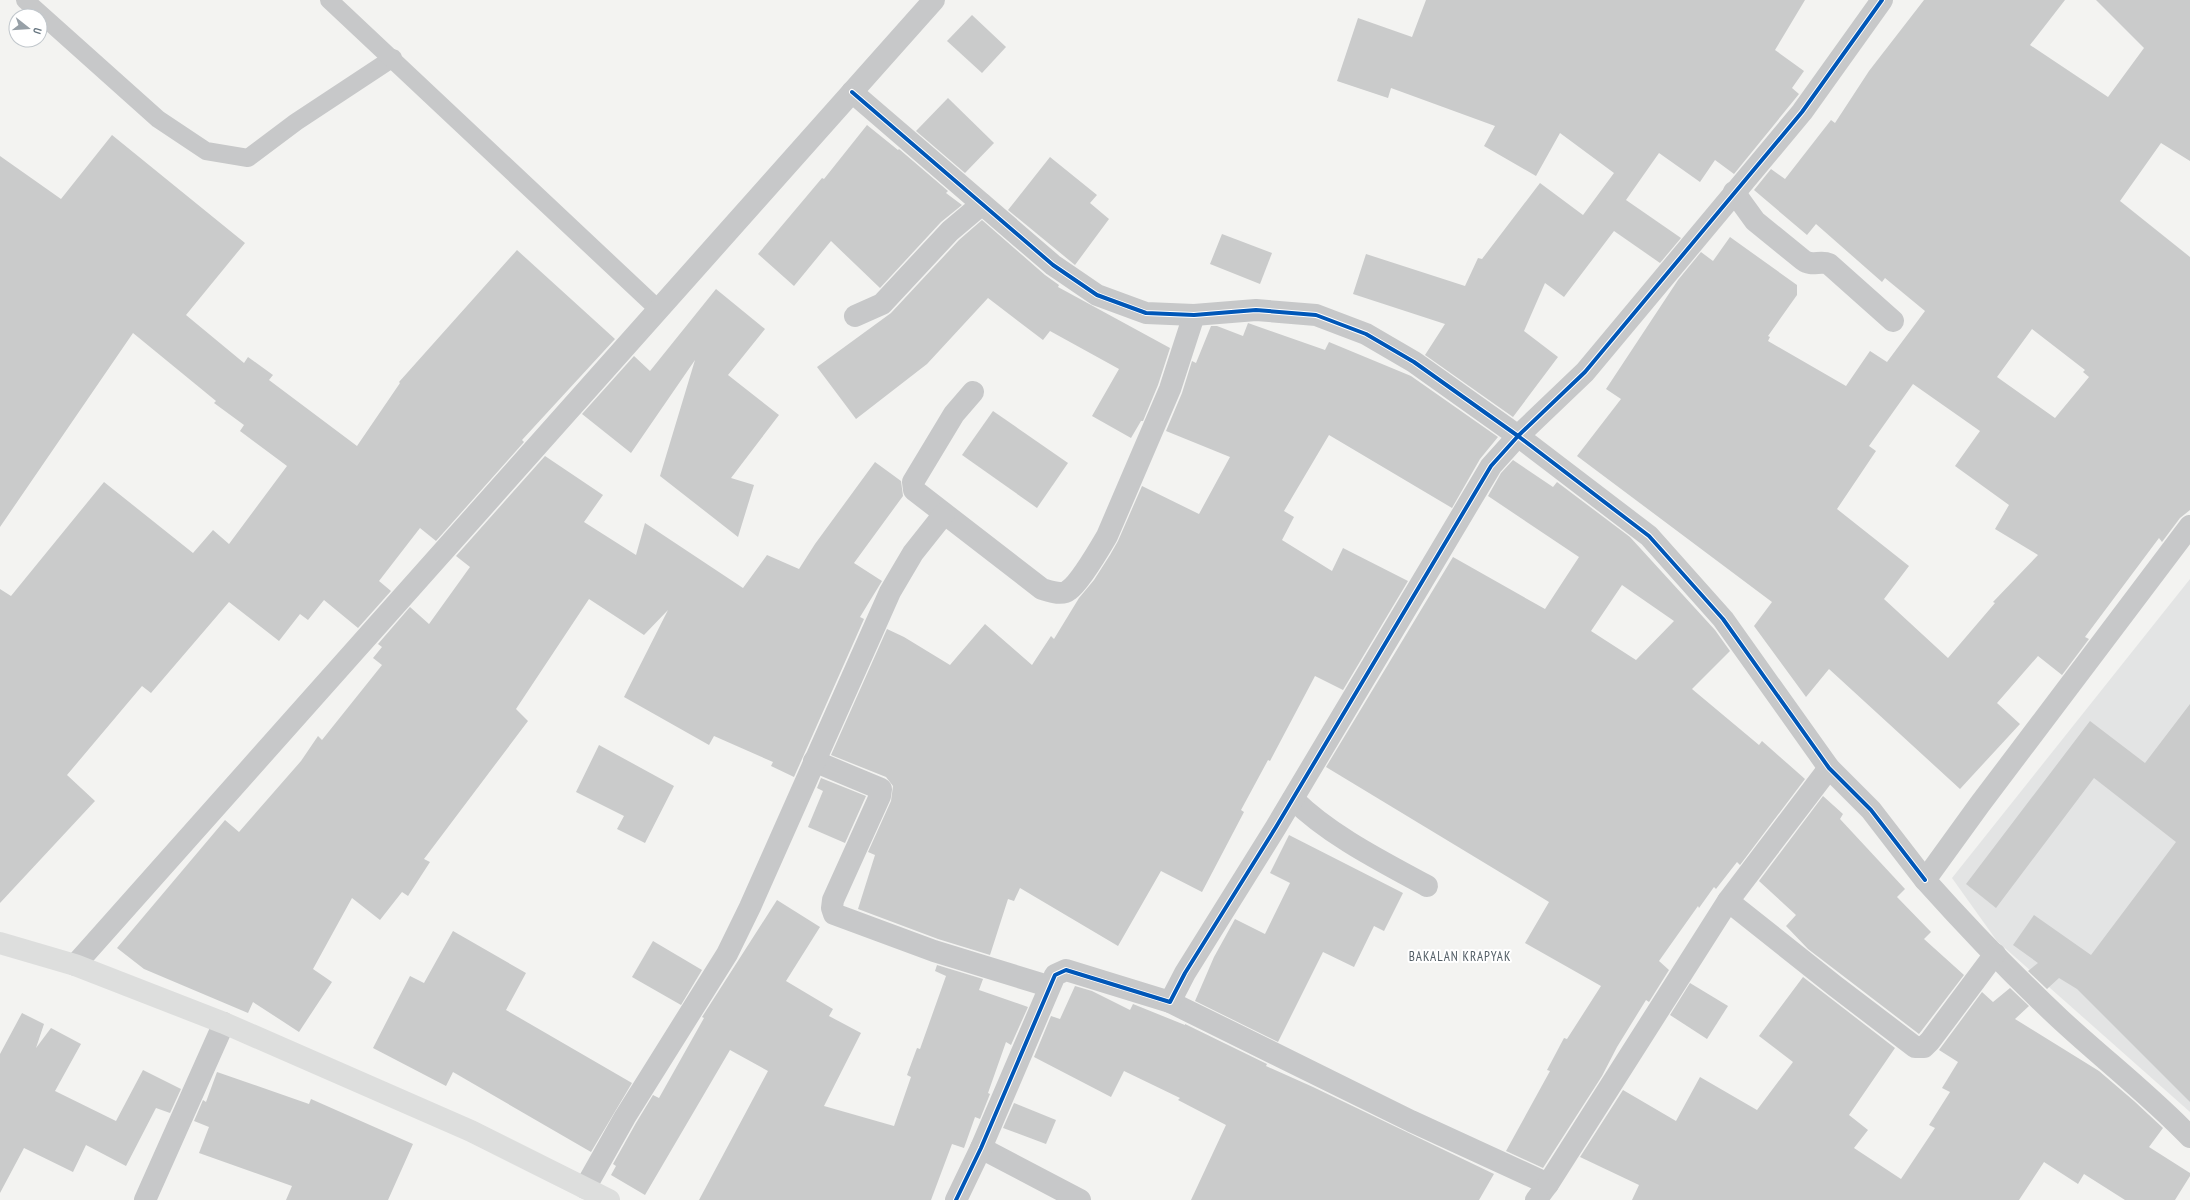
<svg xmlns="http://www.w3.org/2000/svg" width="2190" height="1200" viewBox="0 0 2190 1200" font-family="'PT Sans Narrow',sans-serif">
<rect width="100%" height="100%" fill="#f3f3f1"/>
<path fill="#e3e4e4" d="M2190,579V1112L1997,941L1952,878Z"/>
<g fill="#cacbcb" fill-rule="evenodd">
<path d="M1426,0H1805L1775,50L1804,71L1792,88L1799,94L1734,174L1715,160L1700,182L1659,153L1626,200L1681,238L1660,263L1614,231L1564,297L1545,283L1524,331L1558,357L1513,417L1425,355L1445,324L1353,294L1366,254L1465,286L1478,258L1482,259L1540,183L1583,215L1614,173L1560,133L1536,176L1484,146L1495,126L1391,88L1388,98L1337,81L1358,18L1412,37Z"/>
<path d="M1924,0H2065L2030,45L2108,97L2144,48L2096,0H2190V161L2161,143L2120,201L2190,257V510L2180,518L2162,542L2159,538L2085,637L2089,639L2062,675L2038,656L1997,703L2020,724L1960,789L1829,669L1806,697L1754,626L1772,602L1577,456L1621,399L1606,389L1678,280L1701,252L1713,261L1730,237L1797,285V295L1768,336L1770,337L1768,341L1846,386L1870,351L1887,362L1925,311L1885,278L1882,282L1816,224L1807,235L1754,190L1771,169L1785,179L1831,120L1835,123L1869,71ZM2032,329L2085,370L2083,372L2089,377L2055,418L1997,377ZM1913,384L1980,431L1955,466L2009,505L1995,529L2038,555L1993,602L1995,603L1948,658L1884,599L1909,566L1837,509L1876,451L1869,446Z"/>
<path d="M972,15L1006,47L982,73L947,41Z"/>
<path d="M948,98L994,143L965,173L916,131Z"/>
<path d="M867,125L898,150L899,149L948,191L946,193L962,205L941,222L880,288L831,241L794,286L758,254L822,178L824,179Z"/>
<path d="M112,135L245,243L186,315L244,363L248,357L273,375L269,380L357,446L400,383L399,382L517,250L615,339L522,440L524,442L436,541L420,528L379,581L391,591L358,628L324,600L308,620L300,614L279,641L229,602L151,693L142,686L67,775L95,801L0,903V589L11,596L104,482L193,553L213,530L229,544L287,466L240,431L244,425L214,403L216,401L133,333L0,527V156L61,199Z"/>
<path d="M1050,157L1097,195L1090,203L1109,219L1075,265L1008,210Z"/>
<path d="M982,220L1045,275L1059,285L1058,287L1170,348L1158,385L1143,421H1141L1131,438L1092,416L1119,369L1050,331L1043,340L988,298L927,364L856,419L817,367L891,313L959,240Z"/>
<path d="M1222,234L1272,253L1260,284L1210,264Z"/>
<path d="M716,289L765,329L728,375L779,415L731,478L754,485L738,537L660,476L695,360L631,453L582,414L634,356L650,371Z"/>
<path d="M1248,323L1325,350L1329,342L1411,376L1498,437L1480,459L1452,508L1329,435L1284,511L1294,517L1282,540L1332,571L1343,548L1408,581L1343,690L1315,676L1270,761L1268,760L1241,810L1244,812L1202,892L1161,871L1118,946L1020,888L1014,901L1008,899L990,955L938,939L858,909L875,855L868,852L891,801L893,786L886,777L831,755L887,629L904,637L950,665L985,624L1032,665L1051,636L1054,639L1079,598L1094,580L1110,555L1118,541L1142,486L1199,514L1230,457L1166,431L1182,393L1192,361L1196,363L1211,326H1217L1243,336Z"/>
<path d="M993,411L1068,463L1037,508L962,455Z"/>
<path d="M545,456L603,495L584,522L636,555L645,523L743,588L767,555L799,569L815,544L875,462L901,481L903,496L854,563L882,581L860,617L864,619L794,777L771,766L773,762L714,736L709,745L624,697L668,610L644,635L589,599L516,709L528,721L424,859L430,862L408,896L402,892L380,920L352,898L313,969L332,982L299,1032L253,1002L248,1013L144,969L117,948L225,820L239,832L301,761L318,736L322,740L382,665L373,658L382,647L378,644L410,607L429,624L470,567L456,556Z"/>
<path d="M1513,460L1553,487L1557,482L1630,537L1715,630L1730,651L1692,689L1759,745L1762,741L1805,779L1740,865L1737,862L1716,889L1714,887L1699,908L1698,906L1659,961L1669,970L1649,1002L1646,1000L1617,1047L1602,1076L1543,1168L1506,1151L1550,1071L1547,1070L1564,1038L1567,1039L1601,986L1525,943L1549,902L1326,767L1453,557L1545,609L1579,557L1488,496L1501,473ZM1622,585L1674,621L1636,660L1591,631Z"/>
<path d="M2190,704V1102L2077,989L2059,978L2047,989L2028,971L2038,963L2013,945L2034,915L2091,955L2176,842L2094,778L1996,908L1966,884L2090,721L2145,763Z"/>
<path d="M599,745L674,786L645,843L617,829L624,816L576,792Z"/>
<path d="M821,778L866,796L845,843L808,827L823,791L817,788Z"/>
<path d="M1823,796L1843,814L1840,819L1905,889L1897,897L1931,932L1924,939L1964,975L1919,1034L1808,949L1786,926L1796,915L1759,881Z"/>
<path d="M1289,835L1403,893L1384,931L1374,926L1354,967L1323,952L1278,1042L1195,1001L1214,957L1235,919L1265,934L1290,883L1270,873Z"/>
<path d="M777,900L820,927L786,981L833,1009L829,1016L861,1033L824,1106L894,1126L911,1077L907,1075L917,1048L920,1049L946,976L935,971L937,965L983,979L979,990L1028,1007L1011,1045L1006,1042L988,1093L990,1094L980,1119L975,1117L964,1148L952,1144L931,1200H699L768,1071L730,1050L645,1195L611,1175L616,1166L613,1164L636,1123L653,1095L659,1098L704,1018L702,1017Z"/>
<path d="M453,931L526,973L506,1010L632,1083L591,1152L453,1072L446,1086L373,1048L410,976L424,983Z"/>
<path d="M653,941L702,970L681,1005L632,977Z"/>
<path d="M1803,977L1895,1048L1849,1115L1868,1130L1854,1148L1901,1179L1935,1128L1929,1125L1950,1092L1942,1088L1958,1062L1939,1050L1982,992L1993,1002L2010,988L2029,1006L2015,1019L2099,1071L2134,1101L2163,1128L2149,1147L2190,1173V1176L2175,1200H2125L2084,1174L2078,1184L2044,1162L2019,1200H1632L1639,1185L1580,1157L1623,1090L1676,1121L1700,1077L1757,1110L1793,1062L1759,1036Z"/>
<path d="M1690,983L1728,1006L1707,1039L1670,1015Z"/>
<path d="M1075,986L1092,991L1130,1010L1133,1004L1185,1025V1024L1267,1064L1266,1066L1313,1087L1494,1174L1479,1200H1191L1226,1125L1178,1100L1180,1098L1124,1071L1111,1097L1034,1057L1051,1016L1060,1019Z"/>
<path d="M22,1013L44,1024L36,1048L51,1028L81,1044L55,1091L116,1121L143,1070L181,1089L170,1113L156,1108L126,1166L86,1145L73,1172L24,1148L0,1193V1054Z"/>
<path d="M217,1072L309,1104L311,1099L413,1144L388,1200H286L292,1186L199,1153L209,1127L194,1121L203,1100L206,1102Z"/>
<path d="M1014,1103L1056,1120L1046,1144L1003,1128Z"/>
</g>
<g fill="none" stroke-linecap="round" stroke-linejoin="round">
<g stroke="#c7c8c9" stroke-width="18">
<path d="M25,0L158,119L206,151L248,158L296,122L393,58"/>
<path d="M329,0L658,309"/>
</g>
<g stroke="#c7c8c9" stroke-width="22">
<path d="M852,92L1053,265L1097,295L1146,313L1194,315L1256,310L1316,315L1366,334L1414,362L1518,436L1649,536L1723,619L1829,768L1871,810L1925,880"/>
<path d="M1734,192L1755,221L1803,260C1812,267 1820,260 1829,264L1893,321"/>
<path d="M855,316L882,304L950,231L982,204"/>
<path d="M973,392L954,414L913,482L914,490L1042,589C1049,591 1062,596 1069,590C1079,583 1100,548 1107,536L1170,389L1194,315"/>
<path d="M2190,526L1980,804L1925,880C1968,928 2013,975 2060,1019C2103,1059 2150,1095 2190,1137"/>
<path d="M814,761L881,789L880,796L833,900L832,908L834,914L934,951L1048,986"/>
<path d="M1293,799C1329,835 1381,861 1427,886"/>
<path d="M1728,901L1829,768"/>
<path d="M75,965L934,0"/>
<path d="M1170,1002L1411,1121L1548,1184L1536,1200"/>
<path d="M981,1148L1080,1200"/>
<path d="M1548,1184L1728,901L1835,986L1915,1047H1924L1930,1041L1995,954"/>
<path d="M585,1188L625,1117L727,954L750,907L890,592L913,553L944,514"/>
<path d="M145,1200L224,1023"/>
<path d="M956,1200L981,1148L1055,975L1066,970L1170,1002L1185,973L1276,827L1491,466L1518,436L1585,372L1802,112L1882,0"/>
</g>
<path stroke="#dddedd" stroke-width="22" d="M0,943L75,965L224,1023L471,1131L609,1200"/>
<defs>
<g id="cycleway">
<path d="M852,92L1053,265L1097,295L1146,313L1194,315L1256,310L1316,315L1366,334L1414,362L1518,436L1649,536L1723,619L1829,768L1871,810L1925,880"/>
<path d="M956,1200L981,1148L1055,975L1066,970L1170,1002L1185,973L1276,827L1491,466L1518,436L1585,372L1802,112L1882,0"/>
</g>
</defs>
<use href="#cycleway" stroke="#fff" stroke-width="6"/>
<use href="#cycleway" stroke="#0057b8" stroke-width="4"/>
</g>
<g text-anchor="middle" dominant-baseline="central" stroke-width="4" stroke-linejoin="round" paint-order="stroke">
<g font-size="13" letter-spacing="1" fill="#525d65" stroke="#fff">
<text x="1460" y="956">BAKALAN KRAPYAK</text>
</g>
</g>
<g transform="translate(28 28) rotate(107)"><circle r="19" fill="#ffffff" stroke="#c1c7cc"/>
<path d="M0-3L7 15L0 10L-7 15Z" fill="#97a0a7"/>
<text y="-6" font-size="11" font-weight="bold" text-anchor="middle" fill="#65747f">U</text>
</g>
</svg>
